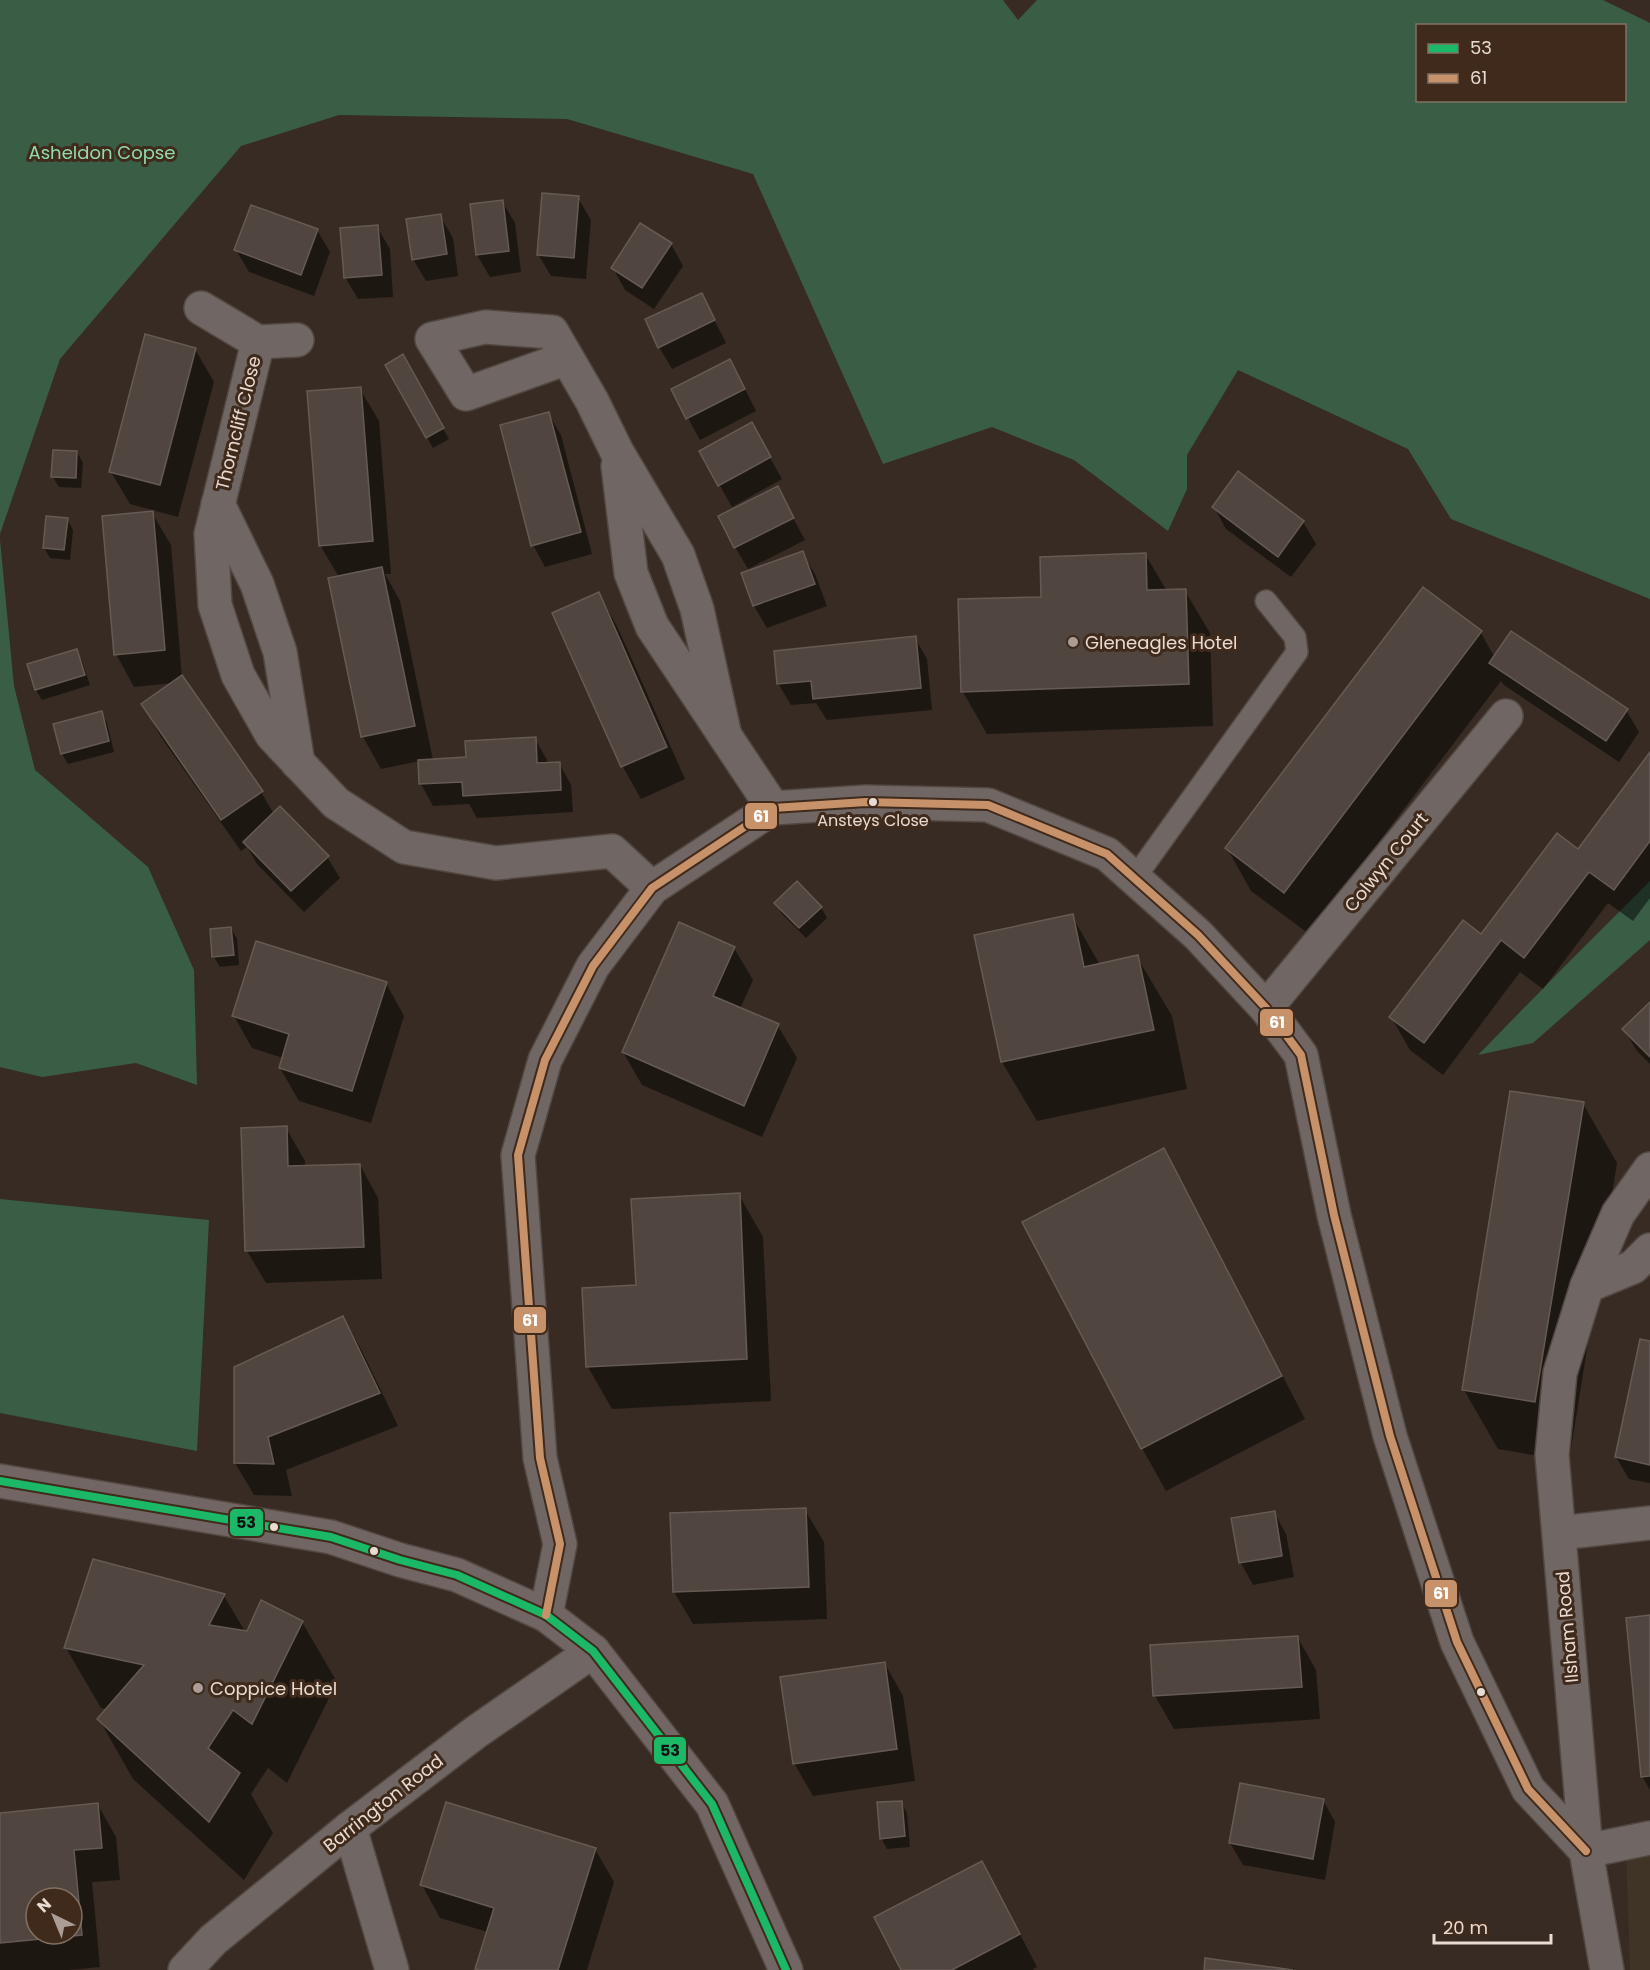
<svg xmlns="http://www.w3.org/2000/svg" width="1650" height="1970" viewBox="0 0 1650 1970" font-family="Poppins,sans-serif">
<rect width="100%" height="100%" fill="#372b23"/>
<path fill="#3f3426" d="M1650,1846V1970H1630L1626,1851Z"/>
<g fill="#3a5d46" fill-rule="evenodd">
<path d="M0,0H1003L1018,20L1037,0H1603L1650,23V599L1451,519L1408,449L1238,370L1187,455V489L1168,531L1074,460L992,427L883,464L753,174L567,119L339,115L241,146L60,359L0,534ZM1418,26H1624V100H1418Z"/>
<path d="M0,540L14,686L35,770L148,867L194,970L197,1085L136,1063L42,1077L0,1067Z"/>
<path d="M1650,881V940L1533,1043L1478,1055L1563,968Z"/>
<path d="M0,1199L209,1220L197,1451L0,1413Z"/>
</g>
<g fill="#0007" fill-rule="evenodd">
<path d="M578,198L591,220L586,279L551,276L538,254Z"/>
<path d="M502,201L515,223L521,272L490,277L477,255Z"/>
<path d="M440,216L453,238L458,276L426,281L413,259Z"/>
<path d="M377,227L390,249L393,297L358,299L345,277Z"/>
<path d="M317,230L330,252L314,296L249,272L236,250Z"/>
<path d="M671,244L683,266L654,309L625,290L613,268Z"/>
<path d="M701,294L726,343L672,369L659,347Z"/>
<path d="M195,349L214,382L178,517L130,504L111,472Z"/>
<path d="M402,357L449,439L433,448L387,366Z"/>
<path d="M742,383L756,411L700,440L673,390Z"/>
<path d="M360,389L379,421L391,574H385L400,601L433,760L468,758L535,739L547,760L548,764L559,763L571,785L573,812L477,818L469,804L433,806L421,784L420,761L381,769L363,737L330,579L339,577L320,545Z"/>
<path d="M548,413L561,435L592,554L545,567L533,545Z"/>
<path d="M751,424L782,479L732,507L701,452Z"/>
<path d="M77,452L83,463L81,488L59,487L53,477Z"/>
<path d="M777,488L805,540L748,569L735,547Z"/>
<path d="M1214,507L1303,522L1316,544L1291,577L1226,529Z"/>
<path d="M152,513L171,545L182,678L261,792L274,814L327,857L340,878L304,912L257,864L247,847L241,851L161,737L143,704L173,683L134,687L116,654Z"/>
<path d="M67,519L73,530L70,560L50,558L44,548Z"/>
<path d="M802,553L815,574L827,606L767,628L754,606L743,574Z"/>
<path d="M1145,554L1167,591H1185L1210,633L1213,726L987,734L963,692L1042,598Z"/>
<path d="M598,594L617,626L685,779L641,799L623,767L554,614Z"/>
<path d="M1481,633L1495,658L1626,710L1639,732L1619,762L1504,685L1501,681L1309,934L1251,891L1227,848Z"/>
<path d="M915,638L927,659L932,710L827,720L816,703L791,705L778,683Z"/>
<path d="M76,651L82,661L90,685L42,700L36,690L28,665Z"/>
<path d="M101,713L107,723L114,752L68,764L62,754Z"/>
<path d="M1650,755V898L1633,921L1608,903L1543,989L1520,972L1443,1075L1410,1050L1391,1017L1578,851Z"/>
<path d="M776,903L821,907L827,918L806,938L782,914Z"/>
<path d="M1072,916L1100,965L1137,957L1172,1016L1187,1089L1037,1121L1002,1062Z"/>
<path d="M231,928L237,939L239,965L220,967L214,957Z"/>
<path d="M734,948L753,980L740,1009L778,1026L797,1058L762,1137L642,1085L623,1052Z"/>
<path d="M386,983L404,1016L371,1123L299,1101L280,1068L283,1058L252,1048L234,1016Z"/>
<path d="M1650,1004V1064L1637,1051L1624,1029Z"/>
<path d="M1583,1104L1617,1163L1569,1461L1498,1449L1464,1390Z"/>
<path d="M286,1128L305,1161V1167L360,1165L378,1198L382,1279L266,1283L247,1251Z"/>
<path d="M1163,1150L1188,1193L1305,1419L1166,1491L1142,1448Z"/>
<path d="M739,1195L763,1237L771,1401L612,1409L588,1367Z"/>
<path d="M343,1318L362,1351L398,1426L286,1470L292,1496L254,1495L235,1463Z"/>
<path d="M1650,1343V1483L1629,1479L1616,1457Z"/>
<path d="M805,1510L824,1542L827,1619L693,1624L674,1592Z"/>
<path d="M1274,1512L1286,1534L1294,1577L1253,1585L1241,1563L1233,1519Z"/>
<path d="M94,1561L224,1596L246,1633L302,1622L337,1682L287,1783L268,1768L251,1794L273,1833L244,1880L133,1779L99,1719L108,1709L101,1708L66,1648Z"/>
<path d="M1650,1617V1790L1642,1776Z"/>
<path d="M1298,1638L1316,1670L1320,1719L1174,1729L1155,1696L1152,1647Z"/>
<path d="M885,1664L903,1696L915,1781L813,1796L794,1763Z"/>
<path d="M1323,1800L1335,1822L1325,1880L1243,1865L1230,1843Z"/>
<path d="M901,1802L907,1813L910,1847L887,1849L881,1838Z"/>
<path d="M98,1805L116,1837L120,1880L92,1882L100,1967L70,1970H0V1814ZM36,1898H72V1934H36Z"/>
<path d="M595,1849L614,1882L587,1970H477L488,1932L440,1918L422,1885Z"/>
<path d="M1000,1896L1037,1967L1032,1970H903Z"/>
</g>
<g fill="#50463f" stroke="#665b54" stroke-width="1.5" fill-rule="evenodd">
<path d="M542,193L579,196L574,258L537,255Z"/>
<path d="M503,200L509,251L476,255L470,204Z"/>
<path d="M251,205L318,229L301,275L234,250Z"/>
<path d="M441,214L447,254L412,260L406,219Z"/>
<path d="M640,223L672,243L642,288L611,268Z"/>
<path d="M378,225L382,275L344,278L340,228Z"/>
<path d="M702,293L715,320L658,348L645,319Z"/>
<path d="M145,334L196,348L160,485L109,472Z"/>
<path d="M403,354L444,428L426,438L385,365Z"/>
<path d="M730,359L745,389L686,419L671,389Z"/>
<path d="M361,387L373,541L319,546L307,391Z"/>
<path d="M549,412L581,532L531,546L500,425Z"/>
<path d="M752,422L771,457L718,486L699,451Z"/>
<path d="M53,450L77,451L76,478L51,477Z"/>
<path d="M1238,471L1304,521L1278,557L1212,507Z"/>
<path d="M778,486L794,518L734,548L718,516Z"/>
<path d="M153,511L165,650L114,655L102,516Z"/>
<path d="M46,516L68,518L64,550L43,548Z"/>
<path d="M803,551L815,584L753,606L741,573Z"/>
<path d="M1146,553L1147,590L1186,589L1189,684L961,692L958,599L1041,597L1040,557Z"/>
<path d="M382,567L415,726L361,737L328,578Z"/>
<path d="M1423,587L1482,631L1284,893L1225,848Z"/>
<path d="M599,592L667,747L621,767L552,613Z"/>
<path d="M1511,631L1628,709L1606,741L1489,663Z"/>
<path d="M916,636L921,688L813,699L811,681L777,684L774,651Z"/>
<path d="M77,649L85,675L35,690L27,664Z"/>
<path d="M182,675L263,791L221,820L141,704Z"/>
<path d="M102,711L109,741L61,754L53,724Z"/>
<path d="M536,737L537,763L560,762L561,790L463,796L462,782L419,784L418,760L466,757L465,741Z"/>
<path d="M1650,752V841L1614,890L1589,872L1524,958L1501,940L1424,1043L1389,1017L1463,920L1481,934L1557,833L1578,849Z"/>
<path d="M280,806L329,856L291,891L243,842Z"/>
<path d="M797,881L822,907L799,928L774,903Z"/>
<path d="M1073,914L1084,967L1138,955L1154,1030L1001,1062L974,935Z"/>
<path d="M679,922L735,947L713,996L779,1024L744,1106L622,1052Z"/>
<path d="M231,927L234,955L212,957L210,929Z"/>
<path d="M256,941L387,982L352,1091L279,1068L289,1034L232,1016Z"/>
<path d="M1650,1002V1057L1622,1029Z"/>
<path d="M1510,1091L1584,1102L1535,1402L1462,1390Z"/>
<path d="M287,1126L288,1166L360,1164L364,1247L245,1251L241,1128Z"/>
<path d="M1164,1148L1282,1376L1141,1449L1022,1222Z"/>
<path d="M740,1193L747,1359L586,1367L582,1288L636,1285L631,1199Z"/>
<path d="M343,1316L380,1393L268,1437L274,1464L234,1463V1367Z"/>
<path d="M1640,1339L1650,1341V1465L1615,1457Z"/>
<path d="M806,1508L809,1587L673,1592L670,1513Z"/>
<path d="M1275,1511L1282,1556L1239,1563L1231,1518Z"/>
<path d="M93,1559L225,1594L209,1625L247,1631L261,1600L303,1621L252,1724L233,1710L208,1748L240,1773L209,1822L97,1719L144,1665L64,1648Z"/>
<path d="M1650,1615V1776L1641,1777L1626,1618Z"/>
<path d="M1298,1636L1302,1687L1153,1696L1150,1645Z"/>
<path d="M885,1662L897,1749L793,1764L780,1677Z"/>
<path d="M1240,1783L1324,1799L1313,1859L1229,1843Z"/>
<path d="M902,1801L905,1836L880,1839L877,1802Z"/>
<path d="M446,1802L596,1848L558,1970H480L475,1969L494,1908L420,1885Z"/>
<path d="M98,1803L102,1848L74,1850L82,1935L0,1943V1813ZM36,1898H72V1934H36Z"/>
<path d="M982,1861L1020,1934L952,1970H901L874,1917Z"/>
<path d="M1205,1958L1293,1970H1204Z"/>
</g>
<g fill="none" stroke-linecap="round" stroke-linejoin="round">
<defs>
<path id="service" d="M1134,879L1297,652L1295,637L1266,601"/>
<g id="minor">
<path d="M201,308L258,342L211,534L215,605L238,675L272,735L336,803L404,847L496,863L612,851L652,888"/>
<path d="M258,342L297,340"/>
<path d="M567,358L466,394L432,339L485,327L552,332L592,401L617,452L678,555L697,609L725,736"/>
<path d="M618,466L631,573L652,626L773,808"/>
<path d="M218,504L257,584L280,652L298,763"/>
<path d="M1266,1008L1506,716"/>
<path d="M1587,1286L1633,1267L1650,1250"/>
<path d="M1560,1533L1650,1523"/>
<path d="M546,1615L560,1544L540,1458L518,1155L545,1060L593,966L652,888L773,808L866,802L988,805L1107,854L1198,935L1266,1008L1301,1055L1334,1215L1390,1436L1457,1642L1528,1789L1586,1851L1650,1838"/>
<path d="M350,1828L392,1970"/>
<path d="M185,1970L213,1940L350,1828L476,1732L593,1651"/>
</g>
<path id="tertiary" d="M1607,1970L1586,1851L1552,1455L1560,1373L1587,1286L1618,1214L1650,1169"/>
<path id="primary" d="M0,1481L331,1537L400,1560L457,1575L546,1615L593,1651L712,1804L786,1970"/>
</defs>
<use href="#service" stroke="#524841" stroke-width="24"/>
<use href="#minor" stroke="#524841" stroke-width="36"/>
<use href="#tertiary" stroke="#524841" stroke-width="36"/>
<use href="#primary" stroke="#524841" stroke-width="36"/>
<use href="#service" stroke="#706764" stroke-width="21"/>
<use href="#minor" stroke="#706764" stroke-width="33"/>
<use href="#tertiary" stroke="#706764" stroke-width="33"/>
<use href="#primary" stroke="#726664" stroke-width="33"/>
<defs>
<path id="bus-1" d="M0,1481L331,1537L400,1560L457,1575L546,1615L593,1651L712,1804L786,1970"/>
<path id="bus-2" d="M546,1615L560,1544L540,1458L518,1155L545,1060L593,966L652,888L773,808L866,802L988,805L1107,854L1198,935L1266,1008L1301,1055L1334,1215L1390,1436L1457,1642L1528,1789L1586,1851"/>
</defs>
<use href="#bus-1" stroke="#3f2a1b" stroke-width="12"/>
<use href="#bus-2" stroke="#3f2a1b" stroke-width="12"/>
<use href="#bus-1" stroke="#1ab867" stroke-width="8"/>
<use href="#bus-2" stroke="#c7916a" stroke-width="8"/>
</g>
<g fill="#ab9d95" stroke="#3f2a1b" stroke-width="2">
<circle cx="1073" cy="642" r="6"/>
<circle cx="198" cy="1688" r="6"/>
</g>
<g fill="#e9dbd2" stroke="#3f2a1b" stroke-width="2">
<circle cx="873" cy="802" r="5"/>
<circle cx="274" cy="1527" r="5"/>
<circle cx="374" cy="1551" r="5"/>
<circle cx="1481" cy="1692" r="5"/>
</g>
<g text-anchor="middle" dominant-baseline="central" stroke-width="6" stroke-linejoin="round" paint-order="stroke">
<g font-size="16" fill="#e9dbd2" stroke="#3f2a1b">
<text x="873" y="820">Ansteys Close</text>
</g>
<g font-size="18" fill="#90dbad" stroke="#3f2a1b">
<text x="102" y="152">Asheldon Copse</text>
</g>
<g font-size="18" fill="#e9dbd2" stroke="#3f2a1b">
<text transform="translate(238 423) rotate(-76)">Thorncliff Close</text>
<text transform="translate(1386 862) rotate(-51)">Colwyn Court</text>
<text transform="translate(1567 1627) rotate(-95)">Ilsham Road</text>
<text transform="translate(383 1803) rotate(-38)">Barrington Road</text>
</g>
<g font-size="18" fill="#e9dbd2" stroke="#3f2a1b" text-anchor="start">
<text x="1085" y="642">Gleneagles Hotel</text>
<text x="210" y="1688">Coppice Hotel</text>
</g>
</g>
<g stroke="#3f2a1b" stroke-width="2">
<rect x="744" y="802" width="34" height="28" rx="6" fill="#c7916a"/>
<rect x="1259" y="1008" width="35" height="29" rx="6" fill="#c7916a"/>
<rect x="513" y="1306" width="34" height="28" rx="6" fill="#c7916a"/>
<rect x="229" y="1508" width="35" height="29" rx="6" fill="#1ab867"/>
<rect x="1424" y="1579" width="34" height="29" rx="6" fill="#c7916a"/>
<rect x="653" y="1736" width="34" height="29" rx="6" fill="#1ab867"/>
</g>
<g font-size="16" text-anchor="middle" font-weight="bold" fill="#fff">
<text x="761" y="822">61</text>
<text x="1277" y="1028">61</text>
<text x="530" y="1326">61</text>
<text x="1441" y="1599">61</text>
</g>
<g font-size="16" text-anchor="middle" font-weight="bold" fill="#111">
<text x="246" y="1528">53</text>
<text x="670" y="1756">53</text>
</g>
<rect x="1416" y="24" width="210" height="78" fill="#3f2a1b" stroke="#837164" stroke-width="1.5"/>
<rect x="1428" y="44" width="30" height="9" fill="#1ab867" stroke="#837164" stroke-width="1.5"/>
<text x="1470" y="54" font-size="18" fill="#e9dbd2">53</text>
<rect x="1428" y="74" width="30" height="9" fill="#c7916a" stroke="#837164" stroke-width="1.5"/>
<text x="1470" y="84" font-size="18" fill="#e9dbd2">61</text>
<g transform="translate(54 1916) rotate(317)"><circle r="28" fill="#3f2a1b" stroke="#837164" stroke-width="1.5"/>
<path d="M0-4.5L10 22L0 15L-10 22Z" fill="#ab9d95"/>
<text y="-9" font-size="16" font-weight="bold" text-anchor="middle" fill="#e9dbd2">N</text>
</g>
<path d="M1434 1934v9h117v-9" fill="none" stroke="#e9dbd2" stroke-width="3"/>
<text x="1443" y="1934" font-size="18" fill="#e9dbd2" stroke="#3f2a1b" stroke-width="4.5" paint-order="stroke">20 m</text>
</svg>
